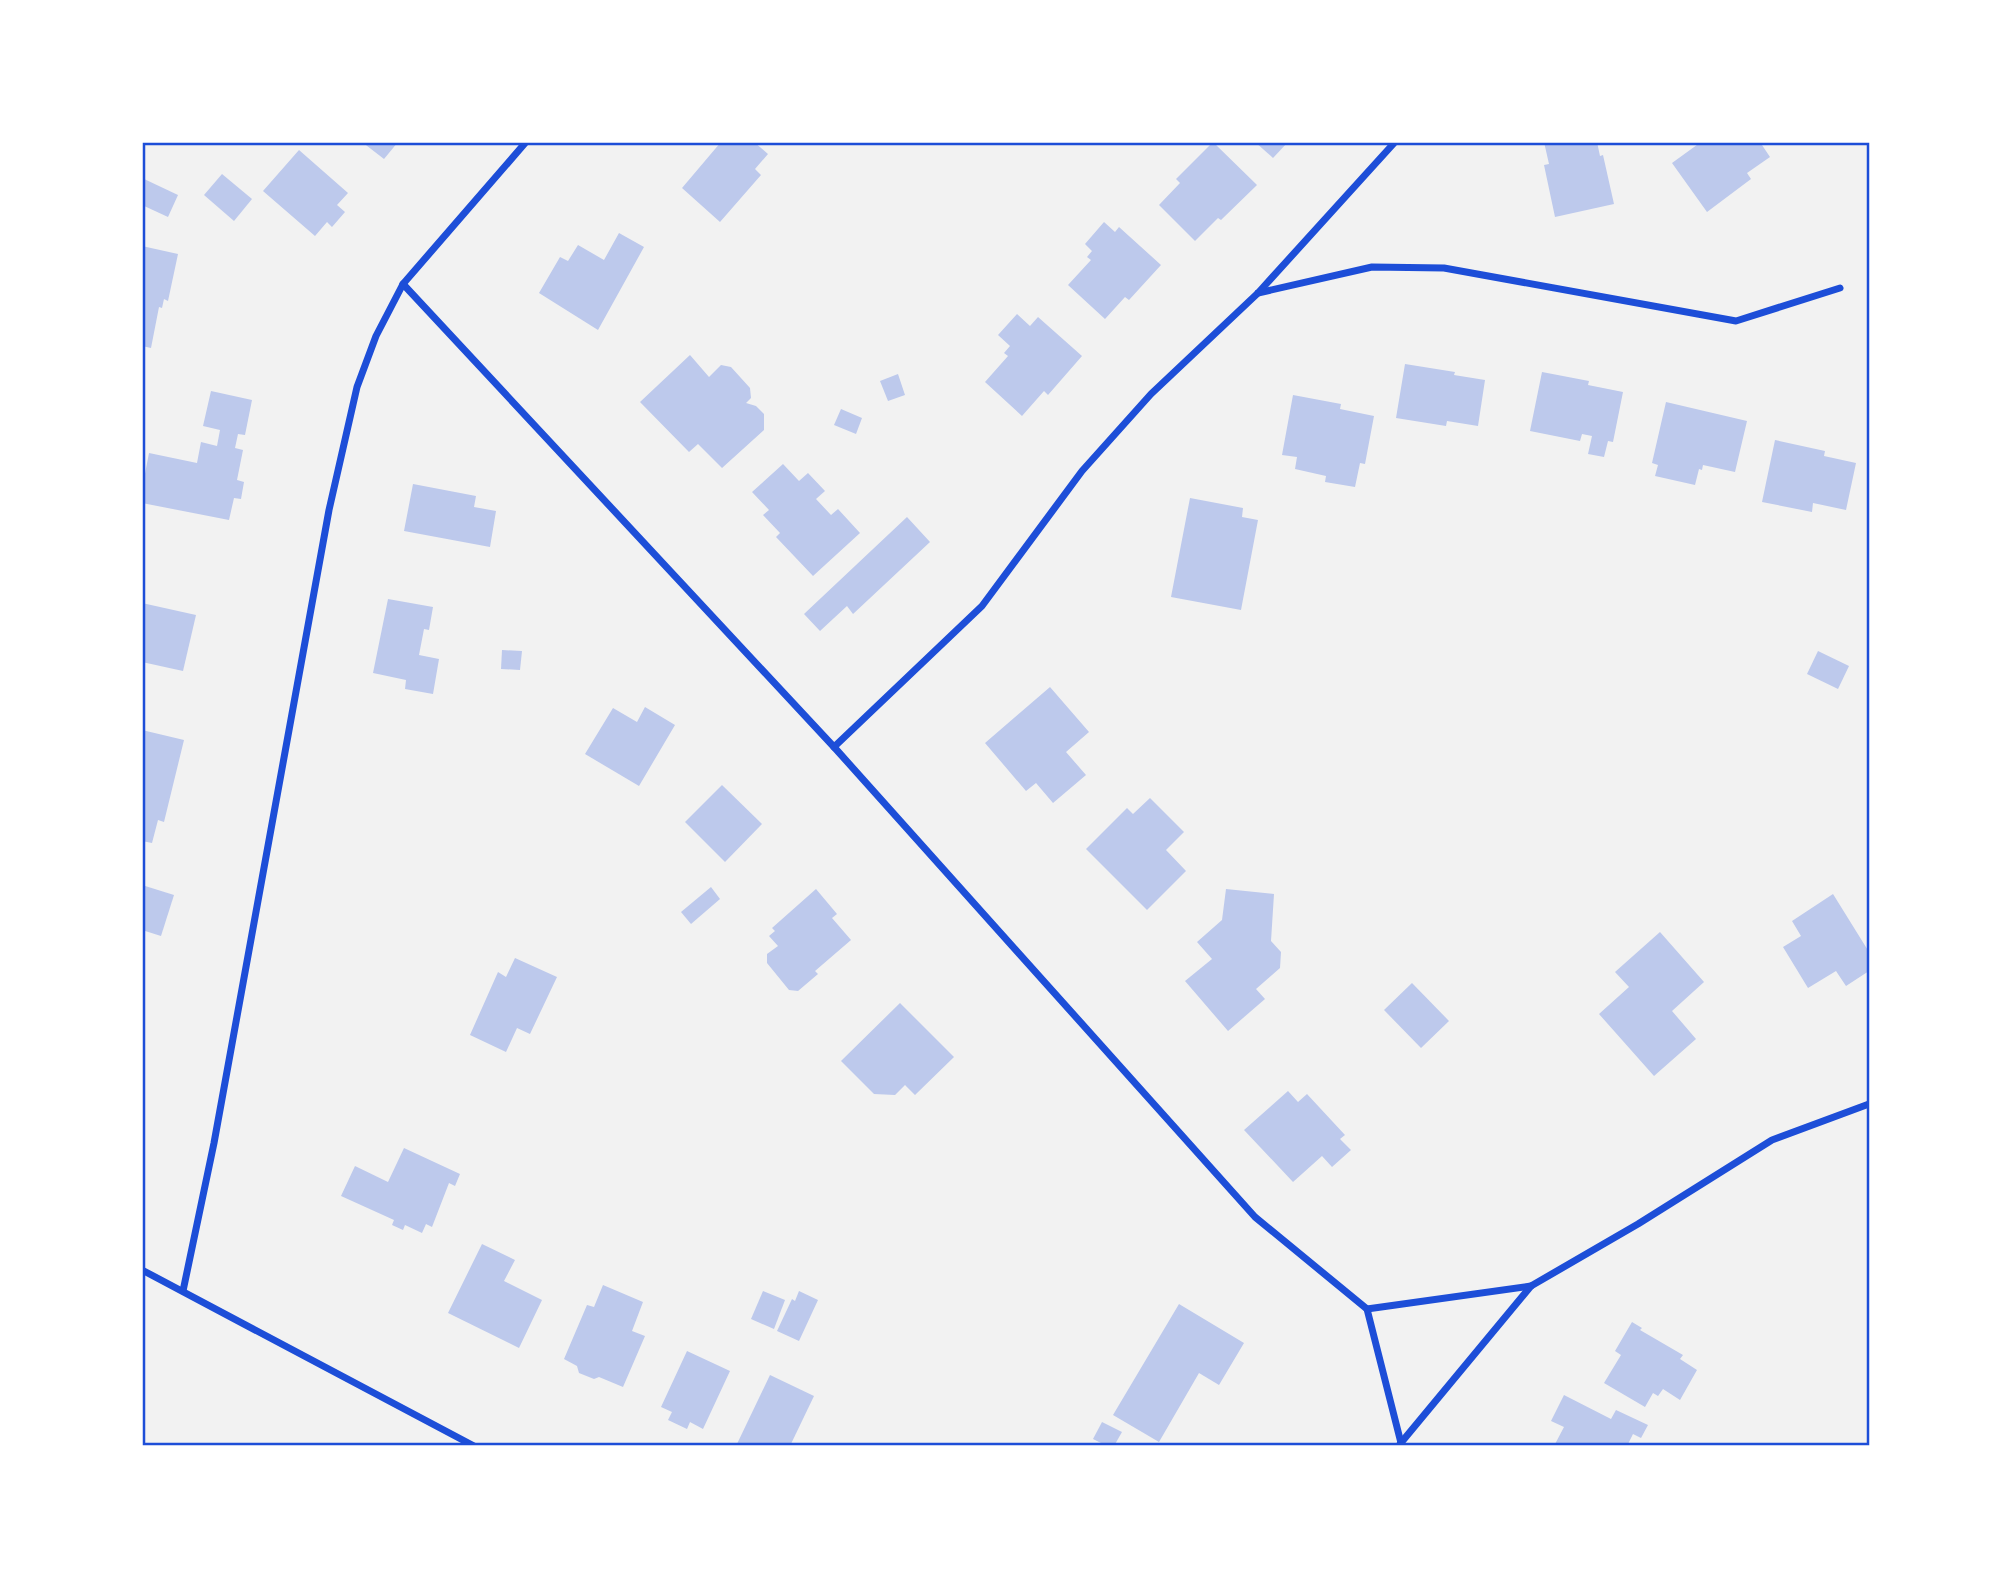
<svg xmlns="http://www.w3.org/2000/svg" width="2011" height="1588" viewBox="0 0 2011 1588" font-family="'Archivo Narrow',sans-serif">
<rect width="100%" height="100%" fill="#f2f2f2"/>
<g fill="#bdc9ec">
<path d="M362,142H398L384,159Z"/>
<path d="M721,142H754L768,154L755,169L761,175L720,222L682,188Z"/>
<path d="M1213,142L1257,185L1221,220L1218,218L1195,241L1159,205L1180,183L1176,179Z"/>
<path d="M1255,142H1288L1273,158Z"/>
<path d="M1544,142H1597L1600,156L1603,155L1614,204L1555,217L1544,165L1549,164Z"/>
<path d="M1701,142H1760L1770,157L1747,173L1751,179L1707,212L1672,163Z"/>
<path d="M299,150L348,193L337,205L345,212L332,227L327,222L315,236L263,191Z"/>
<path d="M222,174L252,199L234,221L204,195Z"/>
<path d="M142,178L178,195L168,217L142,205Z"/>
<path d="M1104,222L1115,232L1119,227L1161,265L1129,300L1125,297L1105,319L1068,285L1091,260L1087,257L1092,251L1085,244Z"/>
<path d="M619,233L644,247L598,330L539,293L560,257L568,261L578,245L604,260Z"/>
<path d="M142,246L178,254L168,301L164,299L162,308L159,307L151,348L142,346Z"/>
<path d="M1017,314L1030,326L1038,317L1082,356L1048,395L1044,391L1022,416L985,382L1008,356L1004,353L1010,346L998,335Z"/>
<path d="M690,355L709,377L721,365L731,367L750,388L751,398L746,403L756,406L764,414V430L722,468L698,444L689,452L640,402Z"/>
<path d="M1405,364L1455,372L1454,375L1485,380L1478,426L1447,421L1446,426L1396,418Z"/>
<path d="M1542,372L1589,381L1588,385L1623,392L1613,442L1608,441L1604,457L1588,454L1592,436L1582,434L1580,441L1530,431Z"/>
<path d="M898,374L905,395L888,401L880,381Z"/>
<path d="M211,391L252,400L245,435L238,434L235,448L243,450L237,480L244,482L241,499L234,498L229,520L142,503V489L149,453L197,463L201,442L217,446L220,430L203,426Z"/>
<path d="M1293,395L1341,404L1340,409L1374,416L1365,464L1360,463L1355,487L1325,482L1326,476L1295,469L1297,457L1282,455Z"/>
<path d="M1666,402L1747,421L1735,472L1703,465L1702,470L1699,469L1695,485L1655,476L1658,465L1652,463Z"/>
<path d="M841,409L862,418L856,434L834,425Z"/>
<path d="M1775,440L1825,451L1824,456L1856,463L1846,510L1813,503L1812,512L1762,502Z"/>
<path d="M783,464L799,481L808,473L825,491L816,499L831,515L838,509L860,533L813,576L776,537L780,533L763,515L769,510L752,492Z"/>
<path d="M413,484L476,496L474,507L496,511L490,547L404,531Z"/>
<path d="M1190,498L1243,508L1242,517L1258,520L1241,610L1171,597Z"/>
<path d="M907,517L930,542L853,614L847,606L820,631L804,614Z"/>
<path d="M388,599L433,607L429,630L424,629L419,655L439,659L433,694L405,689L406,680L373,673Z"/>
<path d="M142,603L196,615L183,671L142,662Z"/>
<path d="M502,650L522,651L520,670L501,669Z"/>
<path d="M1818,651L1849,666L1838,689L1807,674Z"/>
<path d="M1050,687L1089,732L1066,752L1086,775L1053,803L1036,783L1026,791L985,743Z"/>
<path d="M645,707L675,725L639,786L585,754L613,708L637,722Z"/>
<path d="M142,730L184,740L164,822L158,820L152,843L142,841Z"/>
<path d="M722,785L762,824L725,862L685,822Z"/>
<path d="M1150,798L1184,832L1166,850L1186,871L1147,910L1086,849L1127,808L1133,814Z"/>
<path d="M142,885L174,895L161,936L142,930Z"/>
<path d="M711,887L720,899L691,924L681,912Z"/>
<path d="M816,889L837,914L832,918L851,940L815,971L818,974L798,991L789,990L767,963V954L778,946L769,936L775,931L772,928Z"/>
<path d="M1226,889L1274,894L1271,941L1281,952L1280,968L1256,989L1265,999L1228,1031L1185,981L1212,959L1197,942L1222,920Z"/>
<path d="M1833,894L1869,952V971L1846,986L1836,971L1808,988L1783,947L1801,936L1792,921Z"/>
<path d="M1660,932L1704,982L1672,1011L1696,1039L1654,1076L1599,1014L1629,987L1615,972Z"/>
<path d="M515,958L557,977L530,1034L517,1028L506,1052L470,1035L498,972L506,977Z"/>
<path d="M1412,983L1449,1021L1421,1048L1384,1010Z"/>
<path d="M900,1003L954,1057L915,1095L905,1085L895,1095L874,1094L841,1061Z"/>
<path d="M1288,1091L1298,1102L1307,1094L1345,1135L1340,1139L1351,1150L1332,1167L1322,1156L1293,1182L1244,1130Z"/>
<path d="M404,1148L460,1174L455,1186L449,1183L432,1227L426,1224L422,1233L405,1225L403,1230L392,1225L394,1220L341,1196L355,1166L388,1182Z"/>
<path d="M482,1244L515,1260L504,1281L542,1300L519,1348L448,1313Z"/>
<path d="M603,1285L643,1302L632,1331L645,1336L623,1387L599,1377L594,1379L579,1373L577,1366L564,1359L587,1305L594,1307Z"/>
<path d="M763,1291L785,1300L774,1329L751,1319Z"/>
<path d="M799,1291L818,1300L799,1341L777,1331L792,1299L795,1301Z"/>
<path d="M1179,1304L1244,1343L1219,1385L1199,1373L1159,1442L1113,1415Z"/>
<path d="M1632,1322L1642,1328L1640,1330L1683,1355L1680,1359L1697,1370L1680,1400L1663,1389L1658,1396L1653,1393L1645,1407L1604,1383L1621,1355L1615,1351Z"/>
<path d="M687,1351L730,1371L703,1429L690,1422L687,1429L668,1420L672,1412L661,1407Z"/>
<path d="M770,1375L814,1396L790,1446H736Z"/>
<path d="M1564,1395L1611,1419L1616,1410L1648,1425L1641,1438L1633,1434L1627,1446H1554L1564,1427L1551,1421Z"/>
<path d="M1102,1422L1122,1432L1114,1446H1107L1093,1439Z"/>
</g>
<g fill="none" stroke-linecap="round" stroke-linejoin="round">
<g stroke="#1d4ed8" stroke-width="7">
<path d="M403,284L834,747L1255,1217L1367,1309L1401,1443"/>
<path d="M1258,293L1372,267L1444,268L1736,321L1840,288"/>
<path d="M834,747L982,606L1082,471L1151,394L1258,293L1395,142"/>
<path d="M142,1270L474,1446"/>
<path d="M183,1291L214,1143L329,510L357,387L376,336L403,284L526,142"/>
<path d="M1367,1309L1531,1286"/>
<path d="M1400,1444L1531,1286L1638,1224L1772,1140L1869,1104"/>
</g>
</g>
<rect width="2011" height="1588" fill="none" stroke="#ffffff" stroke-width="287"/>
<rect x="144" y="144" width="1724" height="1300" fill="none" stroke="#1d4ed8" stroke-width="2.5"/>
</svg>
